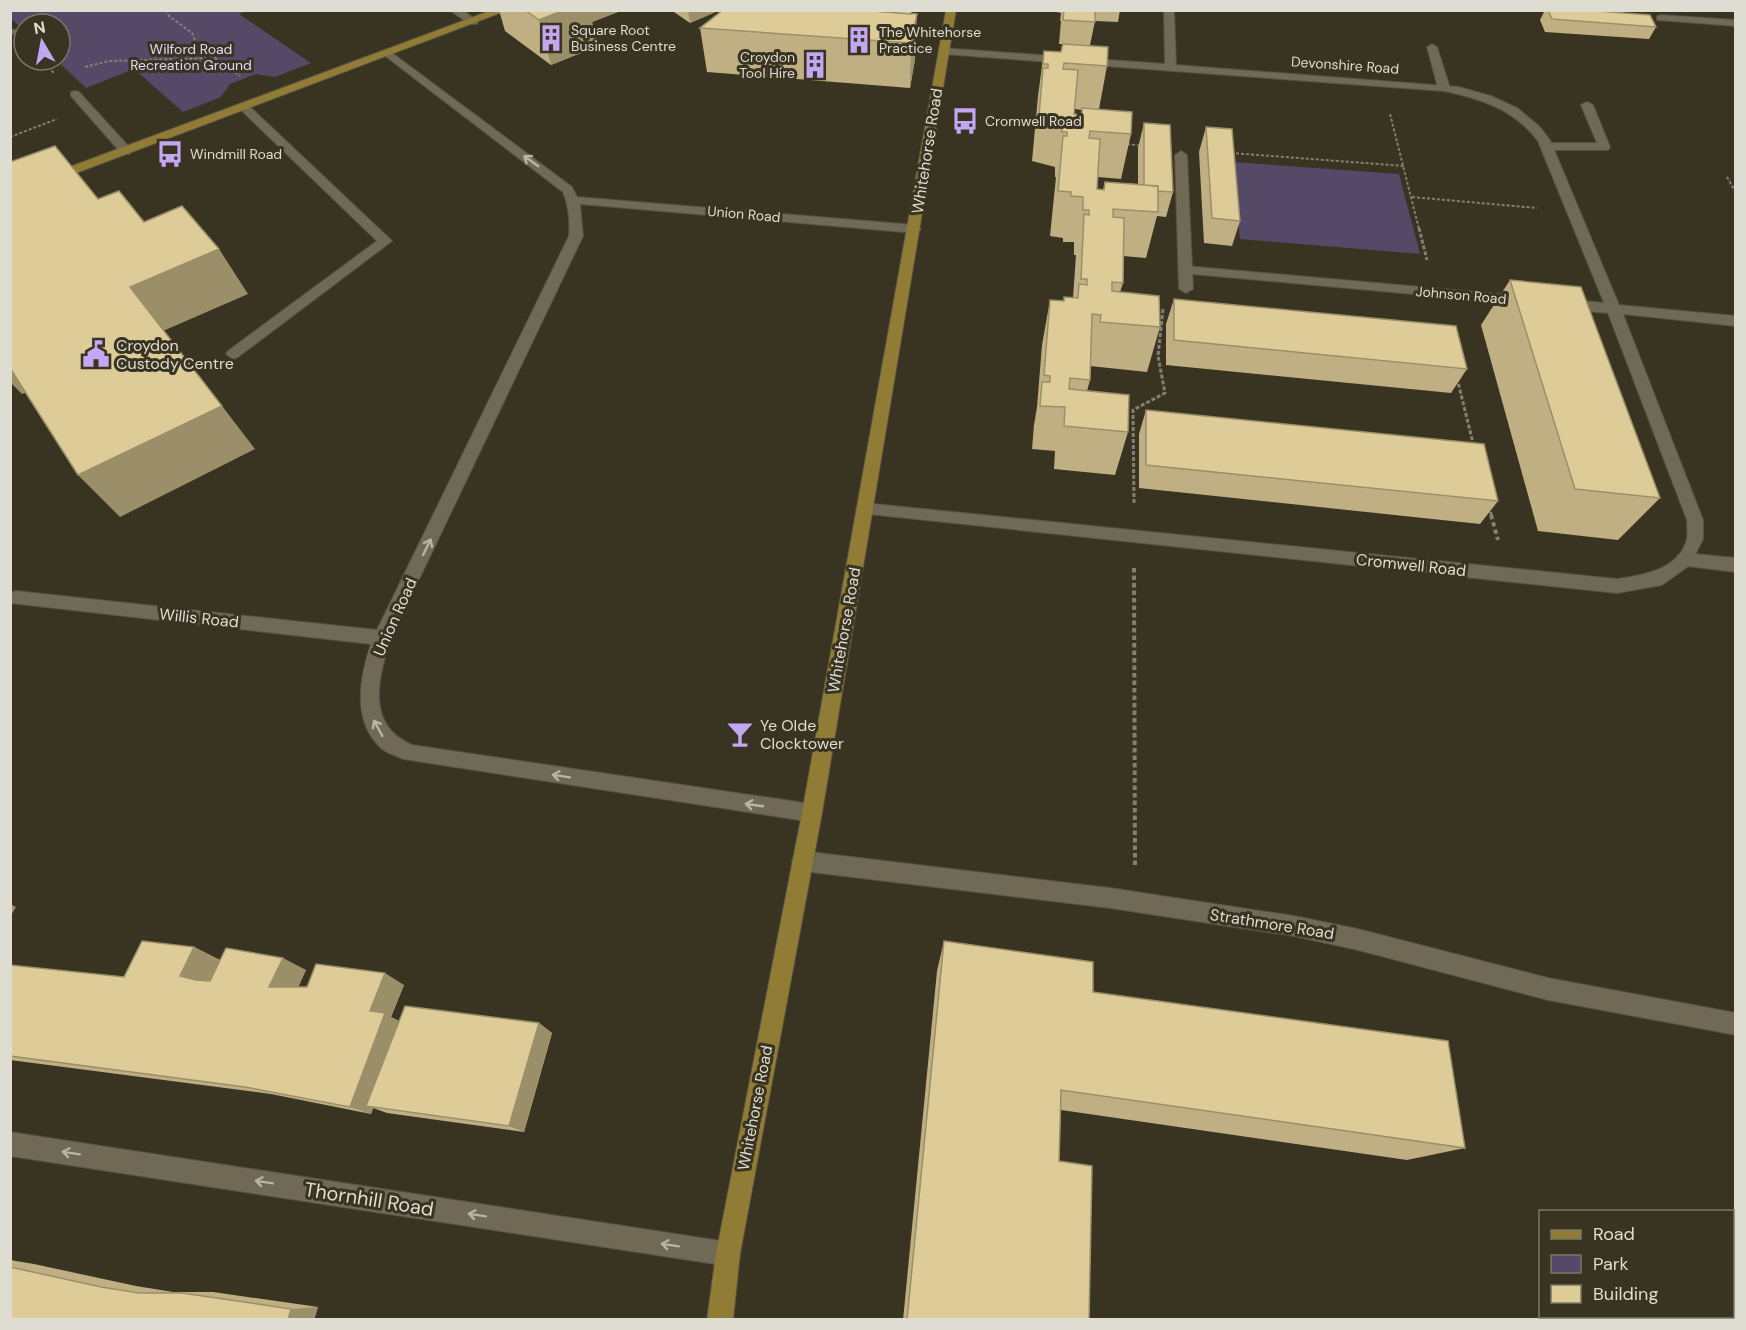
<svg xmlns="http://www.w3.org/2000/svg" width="1746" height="1330" viewBox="0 0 1746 1330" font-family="'DM Sans',sans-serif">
<rect width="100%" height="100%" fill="#393322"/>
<g fill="#544966">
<path d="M10,11H247L239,14L311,63L275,77L256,74L230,84L221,97L183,112L134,69L86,88L56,60H60V24H24V30L11,19Z"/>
<path d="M1232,162L1399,174L1420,254L1240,239Z"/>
</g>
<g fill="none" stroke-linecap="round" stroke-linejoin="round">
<defs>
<g id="lane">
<path d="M450,10H463L478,22L477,24H469Z"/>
<path d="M1661,15L1736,20V26L1657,20V16Z"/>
<path d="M1432,44L1437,47L1450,88L1448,90H1440L1438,88L1427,47Z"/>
<path d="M75,91L79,92L130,148V154H122L71,96V92Z"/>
<path d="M1587,102L1593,105L1610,147L1608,150H1543L1541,147L1547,143H1597L1581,105Z"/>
<path d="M244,104L248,105L392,241L238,357L233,359L226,354L228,351L377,241L240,109V105Z"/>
<path d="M1181,151L1187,155L1193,289L1186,293L1179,289L1175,155Z"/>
<path d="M1684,553L1736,558V572L1678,565L1676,560L1678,555Z"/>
</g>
<g id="street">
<path d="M1164,10H1174L1176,65L1459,87L1491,96L1517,108L1539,126L1550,140L1619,305L1736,316V326L1623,314L1703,520V539L1690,565L1662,585L1617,593L858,513L856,509L858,505L864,503L1617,579C1643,575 1679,570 1687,539C1688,534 1687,526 1687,520L1608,313L1564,309L1557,304L1564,299L1604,303L1538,141C1514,109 1481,99 1444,91L943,54L938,51L943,48L1165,64Z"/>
<path d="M10,29L16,30L17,32L10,36Z"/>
<path d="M388,50L572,187L577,197L915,225L921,229L915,233L580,204L583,236L391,638C378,677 365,725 412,745L812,804L819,807L822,813L819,819L812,822L403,759C395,755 385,753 379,746C352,719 360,676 371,644L10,603V593L16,591L377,630L569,236C570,221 569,206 563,192L384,55V51Z"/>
<path d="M1186,266L1522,296L1529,300L1522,304L1181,273L1179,270Z"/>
<path d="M802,851L1110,888L1294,916L1358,929L1548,978L1736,1013V1035L1548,1000L1358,950L1294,936L1110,908L802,871L795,868L792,861L795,854Z"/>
<path d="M10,1132L728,1242L737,1245L740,1254L737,1263L728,1266L10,1156Z"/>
</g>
<g id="primary">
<path d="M492,10H508L10,198V189Z"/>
<path d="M946,10H956L822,813L740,1254L733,1320H707L716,1254L802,813Z"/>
</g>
</defs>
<use href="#lane" stroke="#555142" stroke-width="2"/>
<use href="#street" stroke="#555142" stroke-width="2"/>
<use href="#primary" stroke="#555142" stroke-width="2"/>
<g stroke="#848071" stroke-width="2" stroke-dasharray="3 2" stroke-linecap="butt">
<path d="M166,10L169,16L192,33L197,45L240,76"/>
<path d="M41,60L55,74"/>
<path d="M85,67L109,61L213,58"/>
<path d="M1390,114L1419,229"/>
<path d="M10,137L57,119"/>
<path d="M1127,144L1143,146"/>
<path d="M1231,153L1404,166"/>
<path d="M1727,177L1736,193"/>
<path d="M1412,197L1537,208"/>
</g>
<g stroke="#848071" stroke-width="3" stroke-dasharray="4 2" stroke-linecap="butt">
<path d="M1419,228L1427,260"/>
<path d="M1457,378L1474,447"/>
<path d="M1134,503L1133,410L1165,393L1158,356L1163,309"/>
<path d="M1489,506L1492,517"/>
</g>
<g stroke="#848071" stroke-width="4" stroke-dasharray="4.5 3" stroke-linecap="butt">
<path d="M1491,515L1498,540"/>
<path d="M1134,568L1135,866"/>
</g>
<use href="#lane" fill="#6f6956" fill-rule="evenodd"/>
<use href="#street" fill="#6f6956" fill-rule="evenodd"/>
<use href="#primary" fill="#917c36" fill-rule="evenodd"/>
</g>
<g fill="#bfaf83" fill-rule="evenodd">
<path d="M499,10H623L592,22L598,46L551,65L505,31Z"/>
<path d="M671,10H720L690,23Z"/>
<path d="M1047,10H1120L1118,22L1095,21L1090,45L1107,66L1099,109L1131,134L1121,179L1098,177L1097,189L1103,190L1105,182L1138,184V148L1144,123L1173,192L1166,217L1157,216L1146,258L1123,256V283L1120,292L1160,327L1147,372L1090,366V380L1087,391L1128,432L1115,475L1054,469L1055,451L1032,449L1034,425L1037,407L1042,345L1050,300L1064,301L1073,298L1076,255H1074V242H1063V238L1050,236L1056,177H1055V167L1032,161L1038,96L1044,51L1061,52L1062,44H1059L1061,21H1060L1061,13ZM1075,109L1082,110L1081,115L1074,114Z"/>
<path d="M1545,10H1583L1656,27L1649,39L1545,32L1540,20Z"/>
<path d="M911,14L915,59L910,88L707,72L700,28Z"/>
<path d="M1206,127L1240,221L1232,246L1204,243L1199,152Z"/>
<path d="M1510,280L1660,498L1618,540L1538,531L1481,325Z"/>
<path d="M1174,299L1467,369L1451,393L1166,365V324Z"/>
<path d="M1146,410L1498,501L1480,524L1139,488V434Z"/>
<path d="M944,941L1093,992L1465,1148L1407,1160L1061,1110L1059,1161L1089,1320H903L937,971Z"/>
<path d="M194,947L220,960L306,970L298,987L404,985L391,1017L399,1021L539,1023L552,1033L524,1132L387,1113L373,1108L371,1114L271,1094L10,1060V965L124,977Z"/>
<path d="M10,1260L34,1264L136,1286L173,1292H213L318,1307L314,1320H10Z"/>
</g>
<g fill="#9b8f6a">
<path d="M564,10H623L592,22L598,46L551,65L539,20Z"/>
<path d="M688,10H720L690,23Z"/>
<path d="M917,14L915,59L910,88L911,43Z"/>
<path d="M219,249L248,294L163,331L130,287Z"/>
<path d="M10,360L37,388L22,394L10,382Z"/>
<path d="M222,406L255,449L120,517L78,475Z"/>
<path d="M10,904L16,907L10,917Z"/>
<path d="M194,947L220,960L207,988L180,976Z"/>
<path d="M283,958L306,970L293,999L269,987Z"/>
<path d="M385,973L404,985L391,1017L404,1024L366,1106L373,1108L371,1114L350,1107L370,1011Z"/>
<path d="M539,1023L552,1033L524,1132L509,1126Z"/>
<path d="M318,1307L314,1320H288L291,1309Z"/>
</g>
<g fill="#decc98" stroke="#9b8f6a" stroke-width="1.5">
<path d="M525,10H564L539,20Z"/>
<path d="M723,10H860L917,14L911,43L700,28Z"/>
<path d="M860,10H911V14Z"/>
<path d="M1064,10H1095V22L1063,20Z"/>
<path d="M1548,10H1583L1650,15L1656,27L1552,19Z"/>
<path d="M1063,44L1108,47L1107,66L1064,63L1063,69L1078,70L1074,114L1082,115V108L1132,112L1131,134L1090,131L1089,138L1100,139L1097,189L1104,190L1105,182L1158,186V212L1113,209V217L1124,218L1123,283L1112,282V291L1159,296L1160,327L1100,322L1101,315L1092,314L1090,380L1070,378L1069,389L1129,395L1128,432L1064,426L1065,407L1040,406L1042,382H1050V376L1044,375L1050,300L1064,301V297L1078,298L1079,284L1087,285V279H1081L1084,214L1089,215V210H1083V197L1071,196V192L1058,191L1063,136H1067V132H1062V121L1039,116L1043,68H1048V64H1043L1044,51L1061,52Z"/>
<path d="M1144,123L1170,125L1173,192L1158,191V186L1144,185Z"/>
<path d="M1206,127L1232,129L1240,221L1212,218Z"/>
<path d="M55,146L98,199L119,191L144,222L182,206L219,249L130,287L222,406L78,475L10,368V162Z"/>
<path d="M1510,280L1581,287L1660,498L1575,489Z"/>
<path d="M1174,299L1456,326L1467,369L1174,340Z"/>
<path d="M1146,410L1484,444L1498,501L1146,465Z"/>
<path d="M142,941L194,947L180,976L196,980L210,981L226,948L283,958L269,987H307L316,964L385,973L370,1011L385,1013L350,1107L245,1087L10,1056V965L124,977Z"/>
<path d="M944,941L1093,962V992L1448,1041L1465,1148L1061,1090L1059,1161L1092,1166L1089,1320H907Z"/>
<path d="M405,1006L539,1023L509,1126L366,1106Z"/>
<path d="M10,1267L101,1287L139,1293H182L291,1309L288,1320H10Z"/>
</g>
<defs><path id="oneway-shaft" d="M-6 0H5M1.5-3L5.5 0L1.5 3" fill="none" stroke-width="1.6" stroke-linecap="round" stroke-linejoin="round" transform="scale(1.5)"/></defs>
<g stroke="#b8b4a6">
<use href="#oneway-shaft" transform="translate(531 161) rotate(-144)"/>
<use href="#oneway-shaft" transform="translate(427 547) rotate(-64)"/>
<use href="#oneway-shaft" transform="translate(378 728) rotate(-119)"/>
<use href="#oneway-shaft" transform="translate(561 776) rotate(-171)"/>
<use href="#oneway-shaft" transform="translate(754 805) rotate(-172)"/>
<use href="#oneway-shaft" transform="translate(71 1153) rotate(-171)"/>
<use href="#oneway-shaft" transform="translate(264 1182) rotate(-171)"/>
<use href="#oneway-shaft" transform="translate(477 1215) rotate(-171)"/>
<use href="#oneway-shaft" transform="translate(670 1245) rotate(-171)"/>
</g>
<defs>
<symbol id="building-bare" viewBox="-9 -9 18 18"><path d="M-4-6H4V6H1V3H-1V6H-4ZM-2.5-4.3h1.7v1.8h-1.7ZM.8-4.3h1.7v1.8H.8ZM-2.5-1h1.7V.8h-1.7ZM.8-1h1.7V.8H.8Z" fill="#c3a7f2" stroke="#393322" stroke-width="2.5" paint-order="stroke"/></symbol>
<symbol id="bus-bare" viewBox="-9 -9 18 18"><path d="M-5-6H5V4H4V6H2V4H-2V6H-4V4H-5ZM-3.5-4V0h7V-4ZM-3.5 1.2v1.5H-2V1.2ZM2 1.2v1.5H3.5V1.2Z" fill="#c3a7f2" stroke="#393322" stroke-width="2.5" paint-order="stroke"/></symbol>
<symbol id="civic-bare" viewBox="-9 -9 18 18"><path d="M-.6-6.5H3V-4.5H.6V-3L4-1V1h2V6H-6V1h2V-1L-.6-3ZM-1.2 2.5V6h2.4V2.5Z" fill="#c3a7f2" stroke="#393322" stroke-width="2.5" paint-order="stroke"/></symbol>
<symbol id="bar-bare" viewBox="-9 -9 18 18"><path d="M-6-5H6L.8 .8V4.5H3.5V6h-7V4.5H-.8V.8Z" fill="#c3a7f2" stroke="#393322" stroke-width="2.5" paint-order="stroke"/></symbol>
</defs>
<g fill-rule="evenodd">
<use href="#building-bare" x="532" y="19" width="38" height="38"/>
<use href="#building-bare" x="840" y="21" width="38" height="38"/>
<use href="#building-bare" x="796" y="46" width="38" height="38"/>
<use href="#bus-bare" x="946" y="102" width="38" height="38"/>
<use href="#bus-bare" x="151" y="135" width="38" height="38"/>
<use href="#civic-bare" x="77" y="335" width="38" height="38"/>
<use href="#bar-bare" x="721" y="715" width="38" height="38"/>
</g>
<g text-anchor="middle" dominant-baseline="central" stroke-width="6" stroke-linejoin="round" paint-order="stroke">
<g font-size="14" fill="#dfdcd1" stroke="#393322" text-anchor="start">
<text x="571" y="30">Square Root<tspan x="571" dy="16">Business Centre</tspan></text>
<text x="879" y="32">The Whitehorse<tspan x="879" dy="16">Practice</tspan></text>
<text x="795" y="57" text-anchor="end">Croydon<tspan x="795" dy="16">Tool Hire</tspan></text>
<text x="985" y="121">Cromwell Road</text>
<text x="190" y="154">Windmill Road</text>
</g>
<g font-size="14" fill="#e1d7f4" stroke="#393322">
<text x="191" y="49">Wilford Road<tspan x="191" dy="16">Recreation Ground</tspan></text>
</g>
<g font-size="14" fill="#dfdcd1" stroke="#393322">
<text transform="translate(1345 65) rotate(4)">Devonshire Road</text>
<text transform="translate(744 214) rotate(5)">Union Road</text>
<text transform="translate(1461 295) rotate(5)">Johnson Road</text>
</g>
<g font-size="16" fill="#dfdcd1" stroke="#393322">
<text transform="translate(927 151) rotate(-81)">Whitehorse Road</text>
<text transform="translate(1411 565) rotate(6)">Cromwell Road</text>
<text transform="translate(395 617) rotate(-66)">Union Road</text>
<text transform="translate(199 618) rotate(6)">Willis Road</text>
<text transform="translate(844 630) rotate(-80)">Whitehorse Road</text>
<text transform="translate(1272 924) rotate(9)">Strathmore Road</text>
<text transform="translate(755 1108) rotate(-79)">Whitehorse Road</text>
</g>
<g font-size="16" fill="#dfdcd1" stroke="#393322" text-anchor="start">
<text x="116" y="345">Croydon<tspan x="116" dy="18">Custody Centre</tspan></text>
<text x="760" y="725">Ye Olde<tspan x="760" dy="18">Clocktower</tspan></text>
</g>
<g font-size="20" fill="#dfdcd1" stroke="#393322">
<text transform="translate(369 1199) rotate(9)">Thornhill Road</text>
</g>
</g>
<rect width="1746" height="1330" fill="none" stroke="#dfdcd1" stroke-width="24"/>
<rect x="1539" y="1210" width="195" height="108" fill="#393322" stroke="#7b7768" stroke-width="1.5"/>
<rect x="1551" y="1230" width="30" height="9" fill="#917c36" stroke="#7b7768" stroke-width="1.5"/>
<text x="1593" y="1240" font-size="18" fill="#dfdcd1">Road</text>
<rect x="1551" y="1255" width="30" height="18" fill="#544966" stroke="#7b7768" stroke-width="1.5"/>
<text x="1593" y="1270" font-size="18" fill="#dfdcd1">Park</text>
<rect x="1551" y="1285" width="30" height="18" fill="#decc98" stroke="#7b7768" stroke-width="1.5"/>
<text x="1593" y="1300" font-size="18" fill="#dfdcd1">Building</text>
<g transform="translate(42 42) rotate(350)"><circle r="28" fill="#393322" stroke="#7b7768" stroke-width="1.5"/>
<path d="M0-4.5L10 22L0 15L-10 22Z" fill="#c3a7f2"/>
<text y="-9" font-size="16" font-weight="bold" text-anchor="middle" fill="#dfdcd1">N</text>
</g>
</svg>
